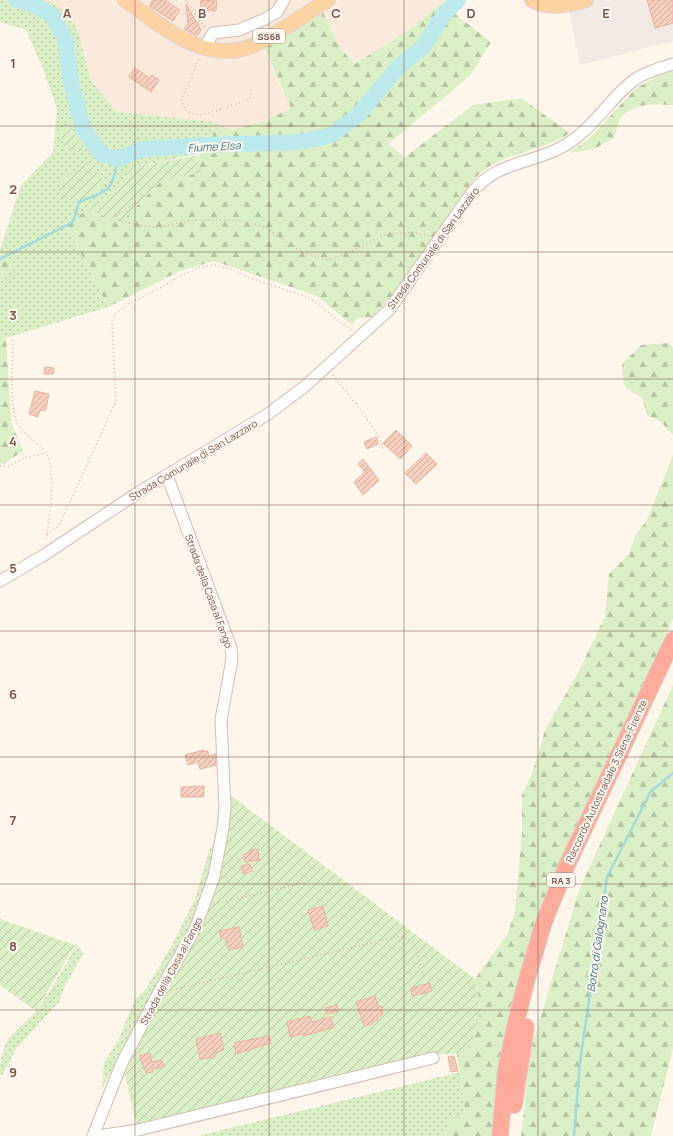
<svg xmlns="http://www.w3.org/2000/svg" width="673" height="1136" viewBox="0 0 673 1136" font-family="Manrope,sans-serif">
<defs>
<pattern id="grass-dots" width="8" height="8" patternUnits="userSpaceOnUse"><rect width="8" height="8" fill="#dbefc6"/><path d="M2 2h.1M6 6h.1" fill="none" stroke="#b7c4a3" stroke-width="1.8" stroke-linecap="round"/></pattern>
<pattern id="forest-firs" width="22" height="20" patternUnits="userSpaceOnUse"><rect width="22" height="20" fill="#dbefc6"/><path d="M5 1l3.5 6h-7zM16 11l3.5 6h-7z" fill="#b7c4a3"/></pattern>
<pattern id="garden-furrows" width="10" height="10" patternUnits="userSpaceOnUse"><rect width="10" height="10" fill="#dbefc6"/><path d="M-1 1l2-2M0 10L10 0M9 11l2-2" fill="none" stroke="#b7c4a3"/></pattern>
<pattern id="building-hatch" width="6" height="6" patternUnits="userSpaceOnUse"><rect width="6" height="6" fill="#f7cfbf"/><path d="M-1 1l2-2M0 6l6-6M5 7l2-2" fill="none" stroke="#cdab9d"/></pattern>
</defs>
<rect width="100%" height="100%" fill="#fef5eb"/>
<path fill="#f9e9db" d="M46,0H454L441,3L410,29L356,64L340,48L322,10L263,45L274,73L291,108L264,121L231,130L214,122L117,112L91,81L78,31Z"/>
<path fill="#f0e8e3" d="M567,0H673V41L580,65Z"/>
<g fill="url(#grass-dots)">
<path d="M0,0H46L64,10L78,31L91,81L117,112L214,122L212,151L130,168L120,188L66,225L108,307L6,338L0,335V283L16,266L0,249L21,185L53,152L57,109L42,66L26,30L0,22Z"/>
<path d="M216,846L207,885L195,918L120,1057L102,1088L104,1062L118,1041L135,999L145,990L171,947L195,899L210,848Z"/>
<path d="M75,945L80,947L83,954L65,986L59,1002L18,1046L3,1074L0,1075C0,1038 14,1035 36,1011C44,1001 72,957 75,945Z"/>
<path d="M460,1072L465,1114L451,1119L443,1136H198Z"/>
</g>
<g fill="url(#forest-firs)">
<path d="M441,3L491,42L470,76L388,144L405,157L473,105L521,98L570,133C543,151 507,152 481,172C477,176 473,181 469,186L394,293L372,317L357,318L352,325L317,296L214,261L180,271L108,307L66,225L88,209L120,223L160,182L201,172L194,156L212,151L214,122L231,130L264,121L291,108L263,45L322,10L340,48L355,64L410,29Z"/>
<path d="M673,71V105C656,104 630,102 620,120C617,125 616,132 614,138L594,149L569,153L590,138L636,88L662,74Z"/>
<path d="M0,249L17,266L0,283Z"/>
<path d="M0,335L6,338L11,422L23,451L3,464L0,463Z"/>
<path d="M669,343L673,348V435L660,421L647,415L642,397C622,388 623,385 622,364L641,345Z"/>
<path d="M673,455V619L562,858L493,1136H443L451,1119L465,1114L457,1054L460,1053L481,1009L475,979L508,933L515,912L522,833V795L533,771L545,730L579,671L605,616L609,574L629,554L635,536L647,520Z"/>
<path d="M673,685V1048L651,1136H521L531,1049L579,890Z"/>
</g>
<g fill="url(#garden-furrows)">
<path d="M66,121L82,145L83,151L73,153L64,149L61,134Z"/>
<path d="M194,156L202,172L160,182L120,223L88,209L120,188L130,168Z"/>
<path d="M88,162L107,184L77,203L60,195L59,181Z"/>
<path d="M226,792L475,979L481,1009L472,1044L460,1053L433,1055L137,1127L124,1070L202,918Z"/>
<path d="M0,919L75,945L36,1011L0,985Z"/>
</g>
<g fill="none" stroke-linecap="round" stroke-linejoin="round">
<g stroke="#a1dbde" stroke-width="2.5">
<path d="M0,259L73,222L79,202C109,190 112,192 118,159"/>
<path d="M574,1136L580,1062L607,877L651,791L673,773"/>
</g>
<path stroke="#bce9eb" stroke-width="16" d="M16,0L33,4L54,17L66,41L70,78L83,129L101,154L118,159L142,149L207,145L300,142L332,135L358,115L400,65L423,47L444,14L458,0"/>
</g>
<g fill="url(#building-hatch)" stroke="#ebb39e">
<path d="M153,0H165L180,10L173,21L149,6Z"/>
<path d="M201,0L217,1L216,11L200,9Z"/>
<path d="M647,0H673V23L655,28Z"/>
<path d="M186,4L201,30L197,36L184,29L188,24Z"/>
<path d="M135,68L150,78L152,75L159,80L151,92L129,77Z"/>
<path d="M45,367L54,368L53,374H44Z"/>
<path d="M35,391L49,394L46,409L44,411L40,410L38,417L29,414Z"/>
<path d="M396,430L412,446L400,459L383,443Z"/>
<path d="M376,437L378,444L367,449L364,442Z"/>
<path d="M426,453L437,464L416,484L405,473Z"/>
<path d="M363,459L379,480L363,495L354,482L368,469L365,472L358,464Z"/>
<path d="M204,750V752L208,751L209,756L216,754V765L200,769L198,762L188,765L185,755Z"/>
<path d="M204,786V797H181V787Z"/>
<path d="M258,849L259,860L245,862L243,855L251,852V850Z"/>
<path d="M250,864L252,871L243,874L241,866Z"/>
<path d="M323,906L328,926L314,930L308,910Z"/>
<path d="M239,927L243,947L229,950L225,938L221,939L219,931Z"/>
<path d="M430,983L432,991L412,996L411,988Z"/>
<path d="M375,996L378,1007L381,1006L383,1015L377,1017L378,1020L372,1022V1024L364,1026L356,1002Z"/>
<path d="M337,1005L339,1011L327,1014L325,1008Z"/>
<path d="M310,1016L312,1022L331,1017L334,1027L304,1036L303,1034L290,1037L287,1022Z"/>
<path d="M220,1033L224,1050L214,1053L215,1057L200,1059L196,1039Z"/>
<path d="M269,1036L271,1043L236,1054L234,1043Z"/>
<path d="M150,1053L152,1062L162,1060L164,1067L152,1069L153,1072L146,1073L139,1056Z"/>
<path d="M454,1056L458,1071L451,1072L448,1057Z"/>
</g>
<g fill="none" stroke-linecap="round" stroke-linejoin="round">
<defs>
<g id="minor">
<path d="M204,48L213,33L239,30L265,19L277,12L284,0"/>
<path d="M0,581L44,555L136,494L268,414L304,387L389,310L471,194C496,161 529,165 562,147C593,130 607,101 634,80C645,72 660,68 673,64"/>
<path d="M93,1136L121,1065L158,994L196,927L214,876L223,828L225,808L221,720L232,659L231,648L167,475"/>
<path d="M98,1136L138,1130L433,1058"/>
</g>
<g id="major">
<path d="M125,0C160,24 202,64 249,47C273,38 305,14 328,0"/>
<path d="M532,0C549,10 567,5 586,0"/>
</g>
<g id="highway">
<path d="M514,1105L526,1027"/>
<path d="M500,1136L506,1070L515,1027L526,982L544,922L567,865L673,640"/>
</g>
</defs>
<use href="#minor" stroke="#d5bdb0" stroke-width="13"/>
<use href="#major" stroke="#ddd3d0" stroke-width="16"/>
<use href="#highway" stroke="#ddd3d0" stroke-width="18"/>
<g stroke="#ddb2a1" stroke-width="1.5" stroke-dasharray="1 3" stroke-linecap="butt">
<path d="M186,0L205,28"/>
<path d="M199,59L182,98V103L188,113L202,115L239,103L249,99L251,95V90"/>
<path d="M136,202L116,216L120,221L156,228L194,220H237L265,227L303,253L329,260L352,251L384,235L413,232L430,236"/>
<path d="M13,340C13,364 8,400 17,423C20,431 38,443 45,451C58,468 49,521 46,542"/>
<path d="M333,375C345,391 382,433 383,451"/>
<path d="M0,466H9L24,458L46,453"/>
<path d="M47,534L59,526L116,401L112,320L115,314L128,304L164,286L180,276L200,267L214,265L232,269L247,277L308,297L352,331"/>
<path d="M214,904L307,882"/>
<path d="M172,990L401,936L412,941L416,947L424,978"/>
</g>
<use href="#minor" stroke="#fff" stroke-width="11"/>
<use href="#major" stroke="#ffd2a1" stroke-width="14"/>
<use href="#highway" stroke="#feab9c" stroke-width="16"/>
</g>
<path fill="none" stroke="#7e5649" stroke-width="1" stroke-opacity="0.55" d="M135,0V1136M269,0V1136M404,0V1136M538,0V1136M0,126H673M0,252H673M0,379H673M0,505H673M0,631H673M0,757H673M0,884H673M0,1010H673"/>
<g text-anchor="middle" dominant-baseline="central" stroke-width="4" stroke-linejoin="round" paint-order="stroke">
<g fill="#fff9f3" stroke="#a5877c" stroke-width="1">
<rect x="253" y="29" width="32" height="14" rx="3"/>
<rect x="547" y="873" width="28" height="14" rx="3"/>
</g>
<g font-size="9" font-weight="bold" fill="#7e5649">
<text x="269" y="36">SS68</text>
<text x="561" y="880">RA 3</text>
</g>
<g font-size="10" fill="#7e5649" stroke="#fff9f3">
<text transform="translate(433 248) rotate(-54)">Strada Comunale di San Lazzaro</text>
<text transform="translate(193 460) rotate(-31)">Strada Comunale di San Lazzaro</text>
<text transform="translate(209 591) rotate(70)">Strada della Casa al Fango</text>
<text transform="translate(606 781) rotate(-65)">Raccordo Autostradale 3 Siena-Firenze</text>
<text transform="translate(171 971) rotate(-62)">Strada della Casa al Fango</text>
</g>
<g font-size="11" font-style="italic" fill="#38787c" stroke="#fff9f3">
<text transform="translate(214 146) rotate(-3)">Fiume Elsa</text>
<text transform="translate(597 944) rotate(-82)">Botro di Galognano</text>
</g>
</g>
<g font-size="13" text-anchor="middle" font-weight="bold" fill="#7e5649" stroke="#fff9f3" stroke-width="4" stroke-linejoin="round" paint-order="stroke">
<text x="67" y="18">A</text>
<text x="202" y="18">B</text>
<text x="336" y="18">C</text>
<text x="471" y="18">D</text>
<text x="606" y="18">E</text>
<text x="13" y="68">1</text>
<text x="13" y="194">2</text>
<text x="13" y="320">3</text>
<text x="13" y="446">4</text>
<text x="13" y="573">5</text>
<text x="13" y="699">6</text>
<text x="13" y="825">7</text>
<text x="13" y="951">8</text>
<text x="13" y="1077">9</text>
</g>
</svg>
